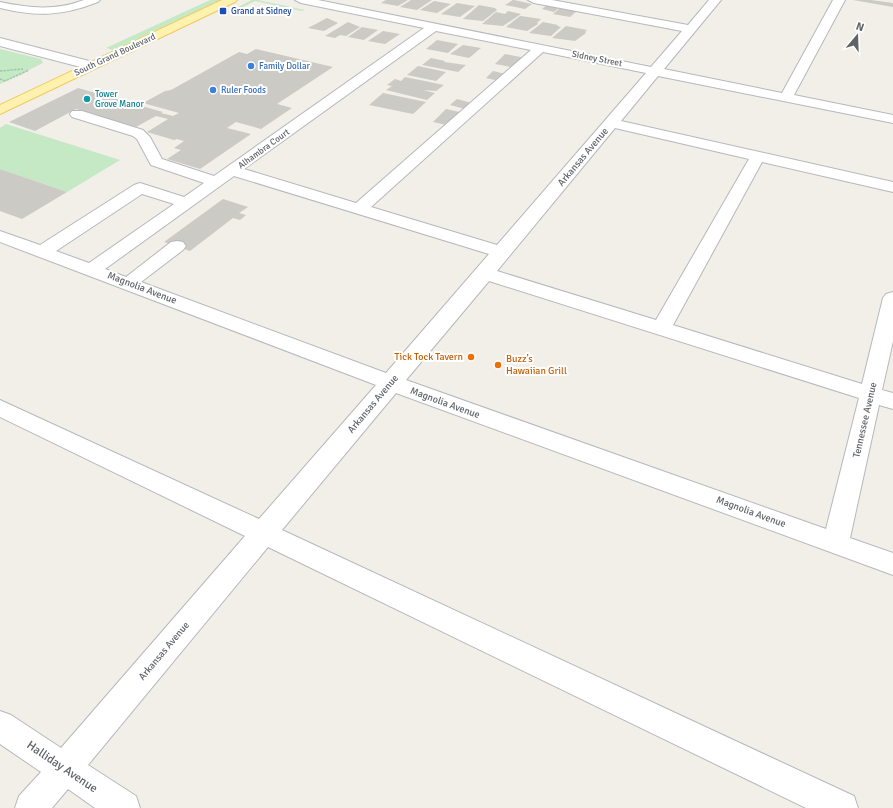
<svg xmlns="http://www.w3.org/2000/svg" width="893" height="808" viewBox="0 0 893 808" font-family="Signika,sans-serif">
<rect width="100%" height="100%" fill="#f1efe8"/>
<g fill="#c5e8c5">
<path d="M210,0H221L113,50L106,48Z"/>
<path d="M252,0H258L305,10L302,11L255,1L233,12H228Z"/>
<path d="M0,49L41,59L43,63L0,84Z"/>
<path d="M6,124L120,160L67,192L0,169V128Z"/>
</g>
<g fill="#cccac5">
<path d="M386,0H408L398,6L381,3Z"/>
<path d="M411,0H432L417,10L400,7Z"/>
<path d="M513,0H514L532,4L525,9L505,5Z"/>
<path d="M853,0H871L893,3V7Z"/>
<path d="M434,1L451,4L437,13L420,10Z"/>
<path d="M457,3L475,6L460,17L441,14Z"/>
<path d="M479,5L495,8L497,10L483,21L463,19Z"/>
<path d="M547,5L560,7L554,12L542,9Z"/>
<path d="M560,8L577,11L570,17L553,14Z"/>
<path d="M508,11L521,14L503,26L482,24L496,12L505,14Z"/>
<path d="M520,16H521L541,19L537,23L538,24L527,31L506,27Z"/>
<path d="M327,18L338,23L324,31L308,28Z"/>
<path d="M348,22L360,27L346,36L340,35L335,38L325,36Z"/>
<path d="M543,22L558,25L557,26L561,27L551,36L529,33Z"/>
<path d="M566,26L587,30L585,32L586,33L575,41L552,38Z"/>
<path d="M362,27L378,30L364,40L348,37Z"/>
<path d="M383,31L400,34L385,44L368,41Z"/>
<path d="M437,40L458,44L448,53L426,49Z"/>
<path d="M463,45L481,48L469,58L450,54Z"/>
<path d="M256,49L333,67L277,104L292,108L261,129L236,122L227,128L251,134L200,169L167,159L181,150L174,148L184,141L177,139L174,140L147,132L168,119L156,116L136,127L76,109L35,131L9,122L78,88L163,112L161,113L173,116L179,113L143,103L165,91L171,90L239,52L247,54Z"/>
<path d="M505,54L525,58L516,68L495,64Z"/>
<path d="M431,58L445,61L444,62L466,65L458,72L422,65Z"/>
<path d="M418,66L446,72L436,81L407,75Z"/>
<path d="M493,71L506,74L499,81L486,78Z"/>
<path d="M405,77L444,85L436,91L423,90L435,93L427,100L386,90L392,86L387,85L395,79L401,81Z"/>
<path d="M383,93L426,102L413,114L369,105Z"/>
<path d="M457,99L472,103L465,109L450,105Z"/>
<path d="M446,109L464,113L451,126L433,122Z"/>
<path d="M0,169L67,192L22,219L0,211Z"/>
<path d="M223,199L248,207L239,213L246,215L240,220L233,218L190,251L164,242Z"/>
</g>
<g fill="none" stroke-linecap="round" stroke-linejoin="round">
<defs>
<g id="minor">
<path d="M84,0H100L98,2C62,16 37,17 0,8V2C29,8 55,11 84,0Z"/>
<path d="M295,0H318L651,67L682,31L534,3L528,0H552L688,25L709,0H721L664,69L782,93L833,0H845L794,95L893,115V123L658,76L621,121L893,182V192L762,162L673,325L862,384L883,298L886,294L893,292V341L882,390L893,393V409L879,405L850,538L893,553V575L396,393L282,530L854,796L858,808H806L268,547L88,765L136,796L140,808H95L68,789L52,808H15L19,796L41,772L0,744V711L11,715L61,748L245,536L0,417V400L259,519L376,385L0,242V231L40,245L134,185L140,183L184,197L204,183L151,165L137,139L133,136L72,117L70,114L72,111H82L143,130L150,137L162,159L214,176L424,28L301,3ZM436,31L531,50L356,203L244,169ZM543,52L646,73L497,245L371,207ZM615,128L749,159L656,320L497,271ZM234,176L489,254L386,373L141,282L183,250L186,246L183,242L177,241L171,242L126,277L105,269ZM142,194L174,204L89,263L56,251ZM489,281L859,398L826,529L406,380Z"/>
<path d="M0,38L97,63L98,66L92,70L0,46Z"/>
</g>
<path id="major" d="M222,0H237L235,2L0,114V105Z"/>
</defs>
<use href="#minor" stroke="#b5b8bc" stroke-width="2"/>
<use href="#major" stroke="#f2c960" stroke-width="2"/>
<g stroke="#9cc7a9" stroke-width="1.5" stroke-dasharray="2.5 1" stroke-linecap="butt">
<path d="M0,71L23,69"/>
<path d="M0,79L5,81L29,70"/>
</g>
<use href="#minor" fill="#fff" fill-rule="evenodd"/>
<use href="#major" fill="#fff2af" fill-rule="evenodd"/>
</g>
<rect fill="#1a4fb4" stroke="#fff" stroke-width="1.5" x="219" y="7" width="8" height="8" rx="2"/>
<g fill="#3f7fe0" stroke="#fff" stroke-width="1.5">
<circle cx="251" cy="66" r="4"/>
<circle cx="213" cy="90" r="4"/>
</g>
<circle fill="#0f9aa8" stroke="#fff" stroke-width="1.5" cx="87" cy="99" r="4"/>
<g fill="#e8710a" stroke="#fff" stroke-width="1.5">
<circle cx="471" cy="357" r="4"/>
<circle cx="498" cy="365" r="4"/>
</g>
<g text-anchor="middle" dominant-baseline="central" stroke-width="4" stroke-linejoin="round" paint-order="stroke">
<g font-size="9" fill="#164399" stroke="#fff" text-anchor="start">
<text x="231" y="11">Grand at Sidney</text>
</g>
<g font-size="9" fill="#5f6368" stroke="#fff">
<text transform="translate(115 55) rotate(-25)">South Grand Boulevard</text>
<text transform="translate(597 59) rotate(11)">Sidney Street</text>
<text transform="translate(264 149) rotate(-36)">Alhambra Court</text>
</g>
<g font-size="9" fill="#366cbe" stroke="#fff" text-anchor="start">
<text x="259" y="66">Family Dollar</text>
<text x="221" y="90">Ruler Foods</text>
</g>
<g font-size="9" fill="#0d838f" stroke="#fff" text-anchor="start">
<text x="95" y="94">Tower<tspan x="95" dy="10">Grove Manor</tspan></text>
</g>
<g font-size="10" fill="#5f6368" stroke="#fff">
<text transform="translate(583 157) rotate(-50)">Arkansas Avenue</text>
<text transform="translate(142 288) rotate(21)">Magnolia Avenue</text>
<text transform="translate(445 403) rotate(20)">Magnolia Avenue</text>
<text transform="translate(373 404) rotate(-50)">Arkansas Avenue</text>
<text transform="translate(865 420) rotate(-77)">Tennessee Avenue</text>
<text transform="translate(751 512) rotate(20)">Magnolia Avenue</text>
<text transform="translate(164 651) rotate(-50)">Arkansas Avenue</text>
</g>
<g font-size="10" fill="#c56008" stroke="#fff" text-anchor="end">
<text x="463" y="357">Tick Tock Tavern</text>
<text x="506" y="359" text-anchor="start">Buzz’s<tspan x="506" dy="12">Hawaiian Grill</tspan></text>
</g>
<g font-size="12" fill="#5f6368" stroke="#fff">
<text transform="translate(62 767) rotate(34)">Halliday Avenue</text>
</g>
</g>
<g transform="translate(857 36) rotate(19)" stroke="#ffffff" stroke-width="3" paint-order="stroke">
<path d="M0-3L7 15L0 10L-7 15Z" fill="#5f6368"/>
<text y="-6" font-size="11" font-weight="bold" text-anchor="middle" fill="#5f6368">N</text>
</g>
</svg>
